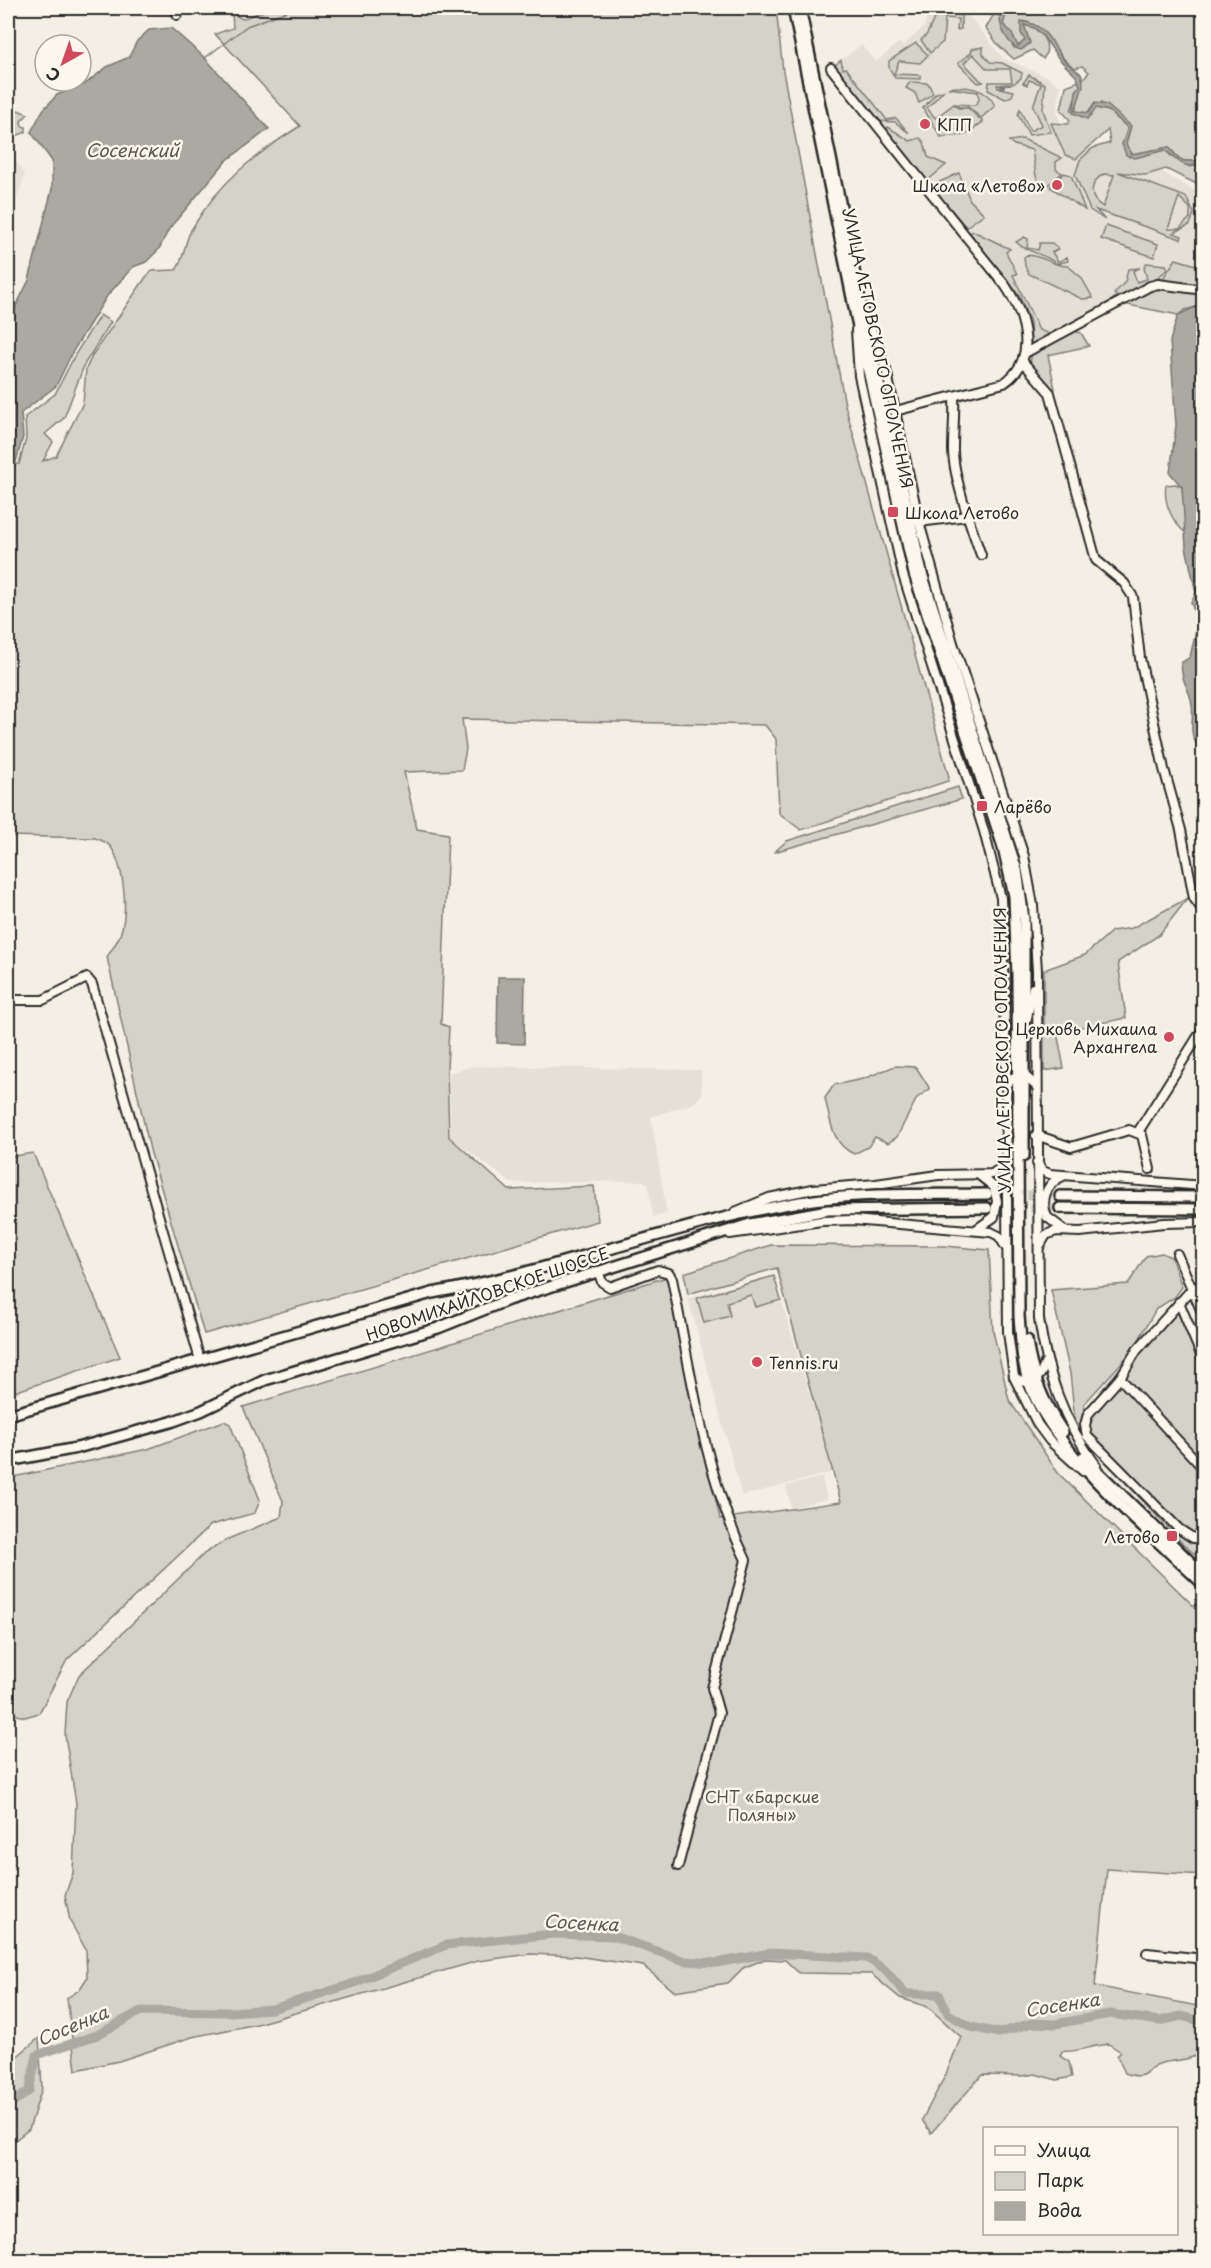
<svg xmlns="http://www.w3.org/2000/svg" width="1211" height="2268" viewBox="0 0 1211 2268" font-family="'Playpen Sans',sans-serif">
<rect width="100%" height="100%" fill="#f3efe4"/>
<filter id="ink" filterUnits="userSpaceOnUse"><feTurbulence type="fractalNoise" baseFrequency=".0167" numOctaves="2"/><feDisplacementMap in="SourceGraphic" scale="12" xChannelSelector="R" yChannelSelector="G"/><feConvolveMatrix kernelMatrix="1 2 1 2 8 2 1 2 1" color-interpolation-filters="sRGB"/></filter>
<g filter="url(#ink)">
<g fill="#e4e0d6">
<path d="M933,8H957L971,18L1003,58L1050,78L1060,86L1057,114L1061,123L1113,166L1131,175L1158,170L1203,195L1204,266L1029,344L1025,312L1009,284L833,66L861,45L876,62L899,42L903,46L923,28Z"/>
<path d="M8,148L25,175L8,224Z"/>
<path d="M474,1066L701,1070L702,1094L694,1103L651,1117L667,1214L653,1217L648,1184L643,1181L511,1183L451,1138L449,1073Z"/>
<path d="M774,1276L833,1472L742,1496L688,1298Z"/>
<path d="M822,1477L827,1499L791,1508L786,1486Z"/>
</g>
<g fill="#d5d2c9" stroke="#807e7a" stroke-width="1.5" fill-rule="evenodd">
<path d="M272,8H776L783,71L845,405L949,777L948,781L801,830L779,813L776,739L765,725L462,719L466,749L462,770L404,772L417,829L448,834L441,1024L449,1027L447,1069L449,1137L509,1190L594,1186L598,1221L204,1334L150,1150L107,957C112,949 119,940 121,932C128,909 124,873 114,852C110,843 103,841 95,838L8,836V465L19,464L26,439L25,417L55,394L76,353L100,315L111,322L85,363L64,418L45,434L53,442L43,461L56,456L83,403L86,369L93,354L146,277L152,271L176,270C185,258 184,240 193,227C221,180 255,155 300,126L215,34L233,28L232,13L242,19Z"/>
<path d="M939,8H950L961,16V29L957,30L958,19L945,18L943,42L930,53L921,40L927,34Z"/>
<path d="M1008,8H1203V160C1184,162 1182,164 1169,147L1132,154L1126,144L1130,126L1101,103L1088,113L1075,111L1083,79L1089,72L1082,66L1075,68C1052,54 1054,29 1023,21L1021,32L1025,40L1024,44L1018,46L1003,24Z"/>
<path d="M994,14L1000,15L1005,32L1014,48L1023,49L1030,43L1024,25C1040,26 1053,45 1043,59L1033,50L1014,59L998,45L986,28Z"/>
<path d="M916,43L928,55L920,63L899,61L894,74L920,75V79L895,78L889,67V61Z"/>
<path d="M983,47V54L990,62L1002,63L1022,73L1021,78L1013,84L997,85L998,88L1005,85L1003,88H999L1014,91L1012,96L1005,99L988,90L989,82H1012L1010,69H987L973,54L964,63L981,81L984,82L978,83L958,63L971,53L972,49Z"/>
<path d="M841,60L843,69L846,68L887,120L896,118L909,133L895,122L879,121L835,65Z"/>
<path d="M1029,75L1045,84L1043,110L1051,132L1029,135L1018,115L1020,109L1030,131L1042,125L1033,106L1041,84L1029,80L1027,85L1023,83Z"/>
<path d="M1079,81L1080,86L1071,110L1090,117L1096,108L1109,111L1128,128L1122,144L1129,157L1165,150L1173,158L1190,167L1203,164V187L1166,169L1146,175L1118,172L1186,197L1194,213L1190,225L1173,233L1182,236L1181,239L1096,210L1105,220L1090,210L1075,175L1080,160L1093,148L1110,143L1108,130L1076,159L1065,155L1051,123L1068,124L1070,120L1061,110L1066,86ZM1104,174L1114,175L1103,207C1088,199 1089,182 1104,174ZM1179,197L1190,208V218L1179,229H1168Z"/>
<path d="M910,82L928,83L933,93L919,103L915,93L906,88Z"/>
<path d="M948,88C966,85 988,88 995,106L981,118L968,107H959L955,104L975,105L979,100L978,92Z"/>
<path d="M943,91L927,108L935,118L954,104L958,108H968L983,122L965,135L941,137L923,108L936,93Z"/>
<path d="M8,106L28,114L21,121L22,126L26,127V132L9,139Z"/>
<path d="M888,127L910,141L920,138L924,142L928,157L946,165L927,181L886,130Z"/>
<path d="M1023,139L1062,158L1056,162V169L1062,173L1043,189L1036,176L1032,150L1014,145L1009,141Z"/>
<path d="M959,173L970,200L984,214L966,227L931,186Z"/>
<path d="M1064,173L1071,175L1085,210L1050,187Z"/>
<path d="M1106,226L1158,244L1154,257L1101,239Z"/>
<path d="M973,231L1010,249L1006,252L1017,274L1013,275L1039,330L1049,334L1100,309L1117,296L1114,294L1125,282L1128,269L1140,268L1133,271L1137,282L1147,279L1144,268L1146,263L1166,265L1168,269L1149,284L1031,346L1030,322L1019,295L970,233Z"/>
<path d="M1024,237L1028,239L1027,248L1038,250L1040,243H1052L1058,249L1052,252L1058,262L1067,257L1068,261L1057,264C1044,253 1029,254 1016,242Z"/>
<path d="M1203,252V284L1161,281L1176,259L1199,266L1201,258L1198,255Z"/>
<path d="M1027,255C1045,256 1052,266 1068,266L1081,277L1093,298L1082,299L1029,274L1025,266L1024,257Z"/>
<path d="M1160,287L1203,293V305L1185,310L1178,315L1123,304Z"/>
<path d="M1074,331L1081,333L1089,346L1048,355L1055,389L1049,387L1030,363L1032,353Z"/>
<path d="M1176,484L1182,487L1187,534C1173,524 1163,503 1166,485Z"/>
<path d="M958,787L962,799L774,852L787,841Z"/>
<path d="M1188,898L1159,935L1118,962L1126,1018L1057,1032L1064,1068L1044,1071V970L1085,955L1112,931L1132,928Z"/>
<path d="M895,1066L916,1067L930,1089L917,1098L897,1137L888,1143L875,1137L868,1147L854,1154C832,1145 830,1119 825,1098L834,1085L863,1079Z"/>
<path d="M33,1153L120,1357L8,1394V1157Z"/>
<path d="M771,1245L945,1246L989,1250L993,1331L1009,1400L1058,1473L1203,1615V1875L1107,1869L1095,1986L1203,2007V2062L1195,2056C1184,2061 1174,2060 1162,2063C1144,2067 1149,2082 1125,2073L1117,2056L1121,2052L1109,2044C1092,2045 1077,2053 1063,2051L1060,2056L1069,2062L1072,2077L1057,2080L1035,2074L1023,2076L982,2075L931,2133L922,2120L946,2074L961,2037L928,2007L900,1998L871,1974L799,1973L785,1960L765,1959L743,1968L728,1983L674,1991L643,1966L576,1956L530,1954L478,1961L257,2024L192,2037L119,2061L76,2070L67,1998L79,1990L87,1978L86,1950L70,1921L65,1895L73,1873L76,1803L65,1735L67,1702L79,1675L205,1553L228,1539L281,1517L283,1501L243,1407L667,1277L720,1519L841,1502L777,1268L688,1294L684,1273Z"/>
<path d="M1162,1253L1171,1257L1182,1287L1175,1297L1156,1309L1133,1350L1084,1404V1423L1086,1409L1181,1295L1203,1352V1561L1184,1545L1076,1430L1070,1373L1051,1290L1128,1284L1146,1256Z"/>
<path d="M774,1276L781,1300L755,1307L751,1295L727,1302L730,1316L704,1323L697,1298Z"/>
<path d="M224,1421L230,1424L260,1500L255,1513L211,1525L67,1660L39,1713L25,1717L8,1713V1478L148,1449Z"/>
<path d="M39,2038L42,2088L29,2129L8,2146V2064Z"/>
</g>
<g fill="#aca9a2" stroke="#787772" stroke-width="1.5">
<path d="M1004,8H1008L1003,24L1011,32L1018,46L1025,40L1021,33V22C1044,22 1051,42 1063,59C1068,65 1076,69 1082,75L1083,86L1075,111L1088,113L1095,103L1107,105L1131,126L1126,144L1132,154L1169,147C1181,164 1184,162 1203,160V164C1181,169 1182,163 1165,150L1135,158L1126,155L1122,144L1128,128L1109,111L1096,108L1087,119L1073,113L1076,91L1080,86L1077,77L1059,59L1043,36L1034,28L1024,25L1030,43L1021,50C1008,46 999,27 1000,15L1004,12Z"/>
<path d="M171,28L205,58L269,129L226,161L169,229L159,249L146,262L133,267L107,296L73,351L56,386L21,413L23,437L12,476L8,478V322L29,280L52,189V161L31,132L43,110L57,95L85,84L107,67L129,57L137,41L149,30Z"/>
<path d="M1200,305H1204L1203,753C1183,729 1197,723 1191,699C1186,683 1182,682 1181,663L1190,657L1198,623L1191,602L1196,593L1186,547L1182,487L1170,473L1176,425L1170,341L1178,315Z"/>
<path d="M498,977H525L524,1044L497,1043Z"/>
</g>
<g fill="none" stroke-linecap="round" stroke-linejoin="round">
<path stroke="#787772" stroke-width="1.5" d="M205,58L247,26L295,8"/>
<path stroke="#aca9a2" stroke-width="9" d="M8,2106L29,2091L37,2055L97,2035L141,2011L231,2012L272,2009L349,1985L446,1945L554,1934L613,1936L685,1961L716,1963L770,1953L867,1958L885,1970L906,1994H939L948,2014L971,2027L999,2033L1032,2023L1055,2024L1110,2014L1160,2021L1181,2016L1204,2022"/>
<g stroke="#cbc8bf" stroke-width="9" stroke-dasharray="9 4.5" stroke-linecap="butt">
<path d="M987,1194L1060,1196"/>
<path d="M990,1208H1060"/>
</g>
<defs>
<g id="minor">
<path d="M176,8L177,15"/>
<path d="M831,68L1005,285C1025,315 1039,359 1004,383L895,411"/>
<path d="M869,323L886,369L919,522L953,643L1024,856L1033,905L1037,971L1039,1319C1047,1373 1063,1421 1096,1465"/>
<path d="M856,330L859,376L903,575L984,831L1001,898L1006,1065L1008,1332L1014,1377L1038,1425L1050,1441L1083,1471"/>
<path d="M1025,353L1150,286L1158,284L1204,290"/>
<path d="M1023,362L1050,393L1096,560L1124,583L1133,597L1140,658L1164,769L1181,830L1194,898L1204,912"/>
<path d="M954,397C955,415 953,430 953,448C952,473 972,530 981,555"/>
<path d="M919,522L967,516"/>
<path d="M8,1000H43L87,978L92,984L200,1360"/>
<path d="M1027,1018L1033,988"/>
<path d="M1006,1086L1012,1078L1024,1075L1036,1086"/>
<path d="M1138,1132L1204,1027"/>
<path d="M1036,1135L1071,1147L1129,1130L1142,1135L1150,1169"/>
<path d="M1037,1163L1043,1171L1050,1174L1204,1186"/>
<path d="M735,1212L769,1198L813,1189L876,1184L938,1175L992,1174L1001,1168L1005,1160"/>
<path d="M977,1229L994,1217L997,1201L994,1187L979,1175"/>
<path d="M1063,1229L1047,1217C1040,1200 1046,1183 1063,1176"/>
<path d="M730,1234L822,1221L853,1220L991,1232L999,1236L1006,1247"/>
<path d="M1039,1247L1046,1235L1056,1231L1080,1232L1164,1223L1204,1222"/>
<path d="M1177,1254L1204,1317"/>
<path d="M598,1271L602,1282L610,1287L658,1270L669,1273L672,1279C691,1373 704,1473 746,1560L712,1688L719,1713L678,1866"/>
<path d="M1204,1284L1192,1289L1137,1350L1120,1378L1088,1414L1085,1425L1087,1436L1179,1529L1193,1538L1204,1537"/>
<path d="M1179,1302L1204,1362"/>
<path d="M1014,1377C1030,1388 1041,1379 1045,1363"/>
<path d="M1120,1378L1204,1469"/>
<path d="M1147,1953L1204,1959"/>
</g>
<g id="major">
<path d="M793,8L856,317L914,574L1003,847L1014,896L1017,976L1019,1316C1021,1337 1021,1359 1028,1380C1051,1451 1149,1532 1204,1585"/>
<path d="M800,8L861,304L922,573L1017,870L1024,919V1156"/>
<path d="M1060,1196L1204,1197"/>
<path d="M1060,1208L1204,1209"/>
<path d="M1027,1340C1031,1374 1044,1404 1063,1432"/>
<path d="M8,1415L432,1293C556,1271 675,1223 800,1202C862,1192 925,1195 987,1194"/>
<path d="M1083,1457L1204,1575"/>
<path d="M8,1461L77,1448L171,1422L201,1411L265,1380L438,1328L508,1300L750,1224L828,1210L987,1208"/>
</g>
</defs>
<use href="#minor" stroke="#2b2b2b" stroke-width="12"/>
<use href="#major" stroke="#2b2b2b" stroke-width="14"/>
<use href="#minor" stroke="#fbf7ec" stroke-width="8"/>
<use href="#major" stroke="#fbf7ec" stroke-width="9"/>
</g>
</g>
<g fill="#d1495b" stroke="#fbf7ec" stroke-width="2">
<circle cx="925" cy="124" r="6"/>
<circle cx="1057" cy="185" r="6"/>
<rect x="887" y="506" width="12" height="12" rx="3"/>
<rect x="976" y="800" width="12" height="12" rx="3"/>
<circle cx="1169" cy="1037" r="6"/>
<circle cx="757" cy="1362" r="6"/>
<rect x="1166" y="1530" width="12" height="12" rx="3"/>
</g>
<g text-anchor="middle" dominant-baseline="central" stroke-width="5" stroke-linejoin="round" paint-order="stroke">
<g font-size="16" fill="#2b2b2b" stroke="#fbf7ec" text-anchor="start">
<text x="937" y="124">КПП</text>
<text x="1045" y="185" text-anchor="end">Школа «Летово»</text>
<text x="905" y="512">Школа Летово</text>
<text x="994" y="806">Ларёво</text>
<text x="1157" y="1028" text-anchor="end">Церковь Михаила<tspan x="1157" dy="18">Архангела</tspan></text>
<text x="769" y="1362">Tennis.ru</text>
<text x="1160" y="1536" text-anchor="end">Летово</text>
</g>
<g font-size="16" fill="#2b2b2b" stroke="#fbf7ec">
<text transform="translate(879 348) rotate(78)">УЛИЦА ЛЕТОВСКОГО ОПОЛЧЕНИЯ</text>
<text transform="translate(1001 1050) rotate(-91)">УЛИЦА ЛЕТОВСКОГО ОПОЛЧЕНИЯ</text>
<text transform="translate(487 1293) rotate(-19)">НОВОМИХАЙЛОВСКОЕ ШОССЕ</text>
</g>
<g font-size="16" fill="#565552" stroke="#fbf7ec">
<text x="762" y="1796">СНТ «Барские<tspan x="762" dy="18">Поляны»</tspan></text>
</g>
<g font-size="18" font-style="italic" fill="#585755" stroke="#fbf7ec">
<text x="132" y="149">Сосенский</text>
<text transform="translate(581 1922) rotate(3)">Сосенка</text>
<text transform="translate(1062 2004) rotate(-9)">Сосенка</text>
<text transform="translate(72 2025) rotate(-23)">Сосенка</text>
</g>
</g>
<rect width="1211" height="2268" fill="none" stroke="#fbf7ec" stroke-width="30"/>
<rect x="15" y="15" width="1181" height="2238" fill="none" stroke="#2b2b2b" stroke-width="2" filter="url(#ink)"/>
<rect x="983" y="2127" width="195" height="108" fill="#fbf7ec" stroke="#a8a59f" stroke-width="1.5"/>
<rect x="995" y="2146" width="30" height="9" fill="#fbf7ec" stroke="#a8a59f" stroke-width="1.5"/>
<text x="1037" y="2157" font-size="18" fill="#2b2b2b">Улица</text>
<rect x="995" y="2172" width="30" height="18" fill="#d5d2c9" stroke="#a8a59f" stroke-width="1.5"/>
<text x="1037" y="2187" font-size="18" fill="#2b2b2b">Парк</text>
<rect x="995" y="2202" width="30" height="18" fill="#aca9a2" stroke="#a8a59f" stroke-width="1.5"/>
<text x="1037" y="2217" font-size="18" fill="#2b2b2b">Вода</text>
<g transform="translate(63 63) rotate(220)"><circle r="28" fill="#fbf7ec" stroke="#a8a59f" stroke-width="1.5"/>
<path d="M0-4.5L10 22L0 15L-10 22Z" fill="#d1495b"/>
<text y="-9" font-size="16" font-weight="bold" text-anchor="middle" fill="#2b2b2b">С</text>
</g>
</svg>
